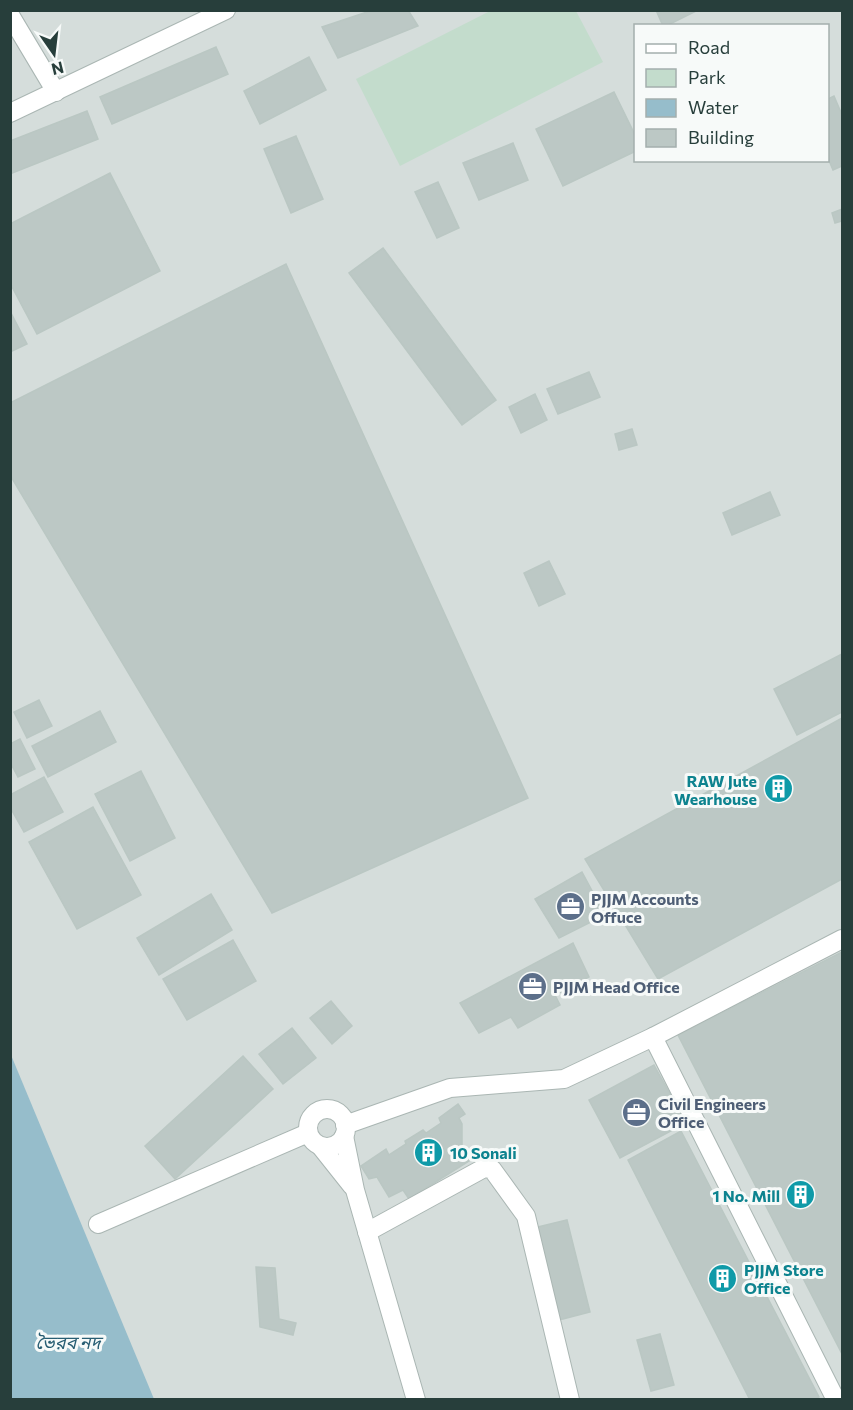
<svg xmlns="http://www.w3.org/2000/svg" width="853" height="1410" viewBox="0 0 853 1410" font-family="Commissioner,'Noto Sans Bengali',sans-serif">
<rect width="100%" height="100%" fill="#e7eeeb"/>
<path fill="#d5dddb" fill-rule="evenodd" d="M11,11H842V1399H136L11,1080ZM636,26H828V160H636Z"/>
<path fill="#c3dccc" d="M490,11H576L603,62L400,166L356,79Z"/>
<path fill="#96bdcb" d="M11,1055L154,1399H11Z"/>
<g fill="#bcc8c5" stroke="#bac7c3" stroke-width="1.5">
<path d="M373,10H408L418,26L338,58L322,27Z"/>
<path d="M656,10H698L666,26H663Z"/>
<path d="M216,47L228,74L112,124L100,97Z"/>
<path d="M309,57L326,90L260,124L244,91Z"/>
<path d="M614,92L636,137V151L563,186L536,129Z"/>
<path d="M834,96L842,115V166L833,170L828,158V99Z"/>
<path d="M87,111L98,139L10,174V141Z"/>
<path d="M296,136L323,199L291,213L264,149Z"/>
<path d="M513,143L528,180L479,200L463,163Z"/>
<path d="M110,173L160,271L37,334L10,283V224Z"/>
<path d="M438,182L459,228L437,238L415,192Z"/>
<path d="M842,209V221L835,223L832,213Z"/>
<path d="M383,248L496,400L462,425L349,273Z"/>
<path d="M286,264L528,798L272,913L10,475V403Z"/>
<path d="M10,311L27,344L10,352Z"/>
<path d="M589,372L600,397L558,414L547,389Z"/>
<path d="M535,394L547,420L521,433L509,407Z"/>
<path d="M632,429L637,445L619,450L615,434Z"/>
<path d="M770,492L780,515L732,535L723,513Z"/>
<path d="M549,561L565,594L539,606L524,573Z"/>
<path d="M842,654V712L797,735L774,689Z"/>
<path d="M39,700L52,726L27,738L14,712Z"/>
<path d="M100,711L116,742L48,777L32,746Z"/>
<path d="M842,718V879L658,979L585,859Z"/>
<path d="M20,739L35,769L18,777L10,762V744Z"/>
<path d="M141,771L175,838L130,861L95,794Z"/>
<path d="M44,777L63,812L24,832L10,807V795Z"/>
<path d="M93,807L141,895L77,929L29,842Z"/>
<path d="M582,872L605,915L559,938L535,899Z"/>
<path d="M211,894L232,930L159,975L137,938Z"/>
<path d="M233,940L256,981L187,1020L163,979Z"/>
<path d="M573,943L589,977L555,995L560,1005L518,1028L511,1017L479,1033L460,1003Z"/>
<path d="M842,952V1354L678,1035Z"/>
<path d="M331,1001L352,1026L332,1044L310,1018Z"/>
<path d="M292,1028L316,1058L283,1084L259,1054Z"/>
<path d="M243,1056L273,1089L175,1179L145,1146Z"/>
<path d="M654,1065L686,1123L620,1158L589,1100Z"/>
<path d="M458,1104L465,1114L459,1118L462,1124V1149L469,1161L409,1199L403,1190L389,1197L377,1177L369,1179L361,1166L386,1149L389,1155L406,1144L405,1141L423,1130L426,1133L441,1123L439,1118Z"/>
<path d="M681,1131L819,1397L814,1400H750L628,1160Z"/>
<path d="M567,1220L590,1312L563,1319L555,1320L533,1232L538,1227Z"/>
<path d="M256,1267L275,1268L279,1319L296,1323L293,1335L260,1327Z"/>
<path d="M660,1334L674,1385L651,1391L637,1340Z"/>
</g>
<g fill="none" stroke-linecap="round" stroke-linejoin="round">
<defs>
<g id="minor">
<path d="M10,15L56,92"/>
<path d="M10,113L226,10"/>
<path d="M653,1037L836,1400"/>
<circle cx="327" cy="1128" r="19"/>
<path d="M345,1125L450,1088L564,1079L653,1037L842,939"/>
<path d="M344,1136L355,1190L416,1400"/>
<path d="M321,1147L352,1186"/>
<path d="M98,1224L308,1133"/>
<path d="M367,1232L484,1168L492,1169L526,1216L570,1400"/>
</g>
</defs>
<use href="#minor" stroke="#aab6b3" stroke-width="20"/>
<use href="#minor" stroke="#fff" stroke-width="18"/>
</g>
<defs>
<symbol id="building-disc" viewBox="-11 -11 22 22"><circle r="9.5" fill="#0f9aa8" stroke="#f7faf9"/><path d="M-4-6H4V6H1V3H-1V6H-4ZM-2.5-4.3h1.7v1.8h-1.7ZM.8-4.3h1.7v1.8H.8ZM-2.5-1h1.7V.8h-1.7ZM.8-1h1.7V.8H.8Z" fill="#fff"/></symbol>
<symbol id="office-disc" viewBox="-11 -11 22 22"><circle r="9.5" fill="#5c6f8a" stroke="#f7faf9"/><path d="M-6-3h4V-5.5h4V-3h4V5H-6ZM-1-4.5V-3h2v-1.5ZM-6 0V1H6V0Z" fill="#fff"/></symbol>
</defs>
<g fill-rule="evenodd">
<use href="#building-disc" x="762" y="772" width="33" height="33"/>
<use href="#office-disc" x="554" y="890" width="33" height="33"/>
<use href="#office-disc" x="516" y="970" width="33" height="33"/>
<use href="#office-disc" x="620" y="1096" width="33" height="33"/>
<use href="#building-disc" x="412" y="1136" width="33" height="33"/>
<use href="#building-disc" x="784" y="1178" width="33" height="33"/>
<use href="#building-disc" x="706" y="1262" width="33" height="33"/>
</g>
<g text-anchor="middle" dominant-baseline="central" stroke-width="6" stroke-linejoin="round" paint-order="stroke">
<g font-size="16" font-weight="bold" fill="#0d838f" stroke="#f7faf9" text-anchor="end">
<text x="757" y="780">RAW Jute<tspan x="757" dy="18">Wearhouse</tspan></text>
<text x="450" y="1152" text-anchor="start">10 Sonali</text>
<text x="780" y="1195">1 No. Mill</text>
<text x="744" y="1269" text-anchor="start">PJJM Store<tspan x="744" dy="18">Office</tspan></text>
</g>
<g font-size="16" font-weight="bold" fill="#4e5e75" stroke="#f7faf9" text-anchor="start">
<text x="591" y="898">PJJM Accounts<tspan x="591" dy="18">Offuce</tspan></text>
<text x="553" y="986">PJJM Head Office</text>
<text x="658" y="1103">Civil Engineers<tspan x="658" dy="18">Office</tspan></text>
</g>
<g font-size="18" font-style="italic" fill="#285e73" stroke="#f7faf9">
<text x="68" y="1342">ভৈরব নদ</text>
</g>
</g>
<rect width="853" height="1410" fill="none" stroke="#273e3b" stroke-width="24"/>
<rect x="634" y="24" width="195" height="138" fill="#f7faf9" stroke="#a4afad" stroke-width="1.5"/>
<rect x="646" y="44" width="30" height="9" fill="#ffffff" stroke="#a4afad" stroke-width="1.5"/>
<text x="688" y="54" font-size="18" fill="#273e3b">Road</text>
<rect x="646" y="69" width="30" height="18" fill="#c3dccc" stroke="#a4afad" stroke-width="1.5"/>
<text x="688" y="84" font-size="18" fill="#273e3b">Park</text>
<rect x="646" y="99" width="30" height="18" fill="#96bdcb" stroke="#a4afad" stroke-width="1.5"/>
<text x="688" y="114" font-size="18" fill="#273e3b">Water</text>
<rect x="646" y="129" width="30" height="18" fill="#bcc8c5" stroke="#a4afad" stroke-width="1.5"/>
<text x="688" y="144" font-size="18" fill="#273e3b">Building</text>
<g transform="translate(54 54) rotate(166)" stroke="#f7faf9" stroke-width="4.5" paint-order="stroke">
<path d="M0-4.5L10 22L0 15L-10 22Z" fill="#273e3b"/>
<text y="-9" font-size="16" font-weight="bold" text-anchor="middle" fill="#273e3b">N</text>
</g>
</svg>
